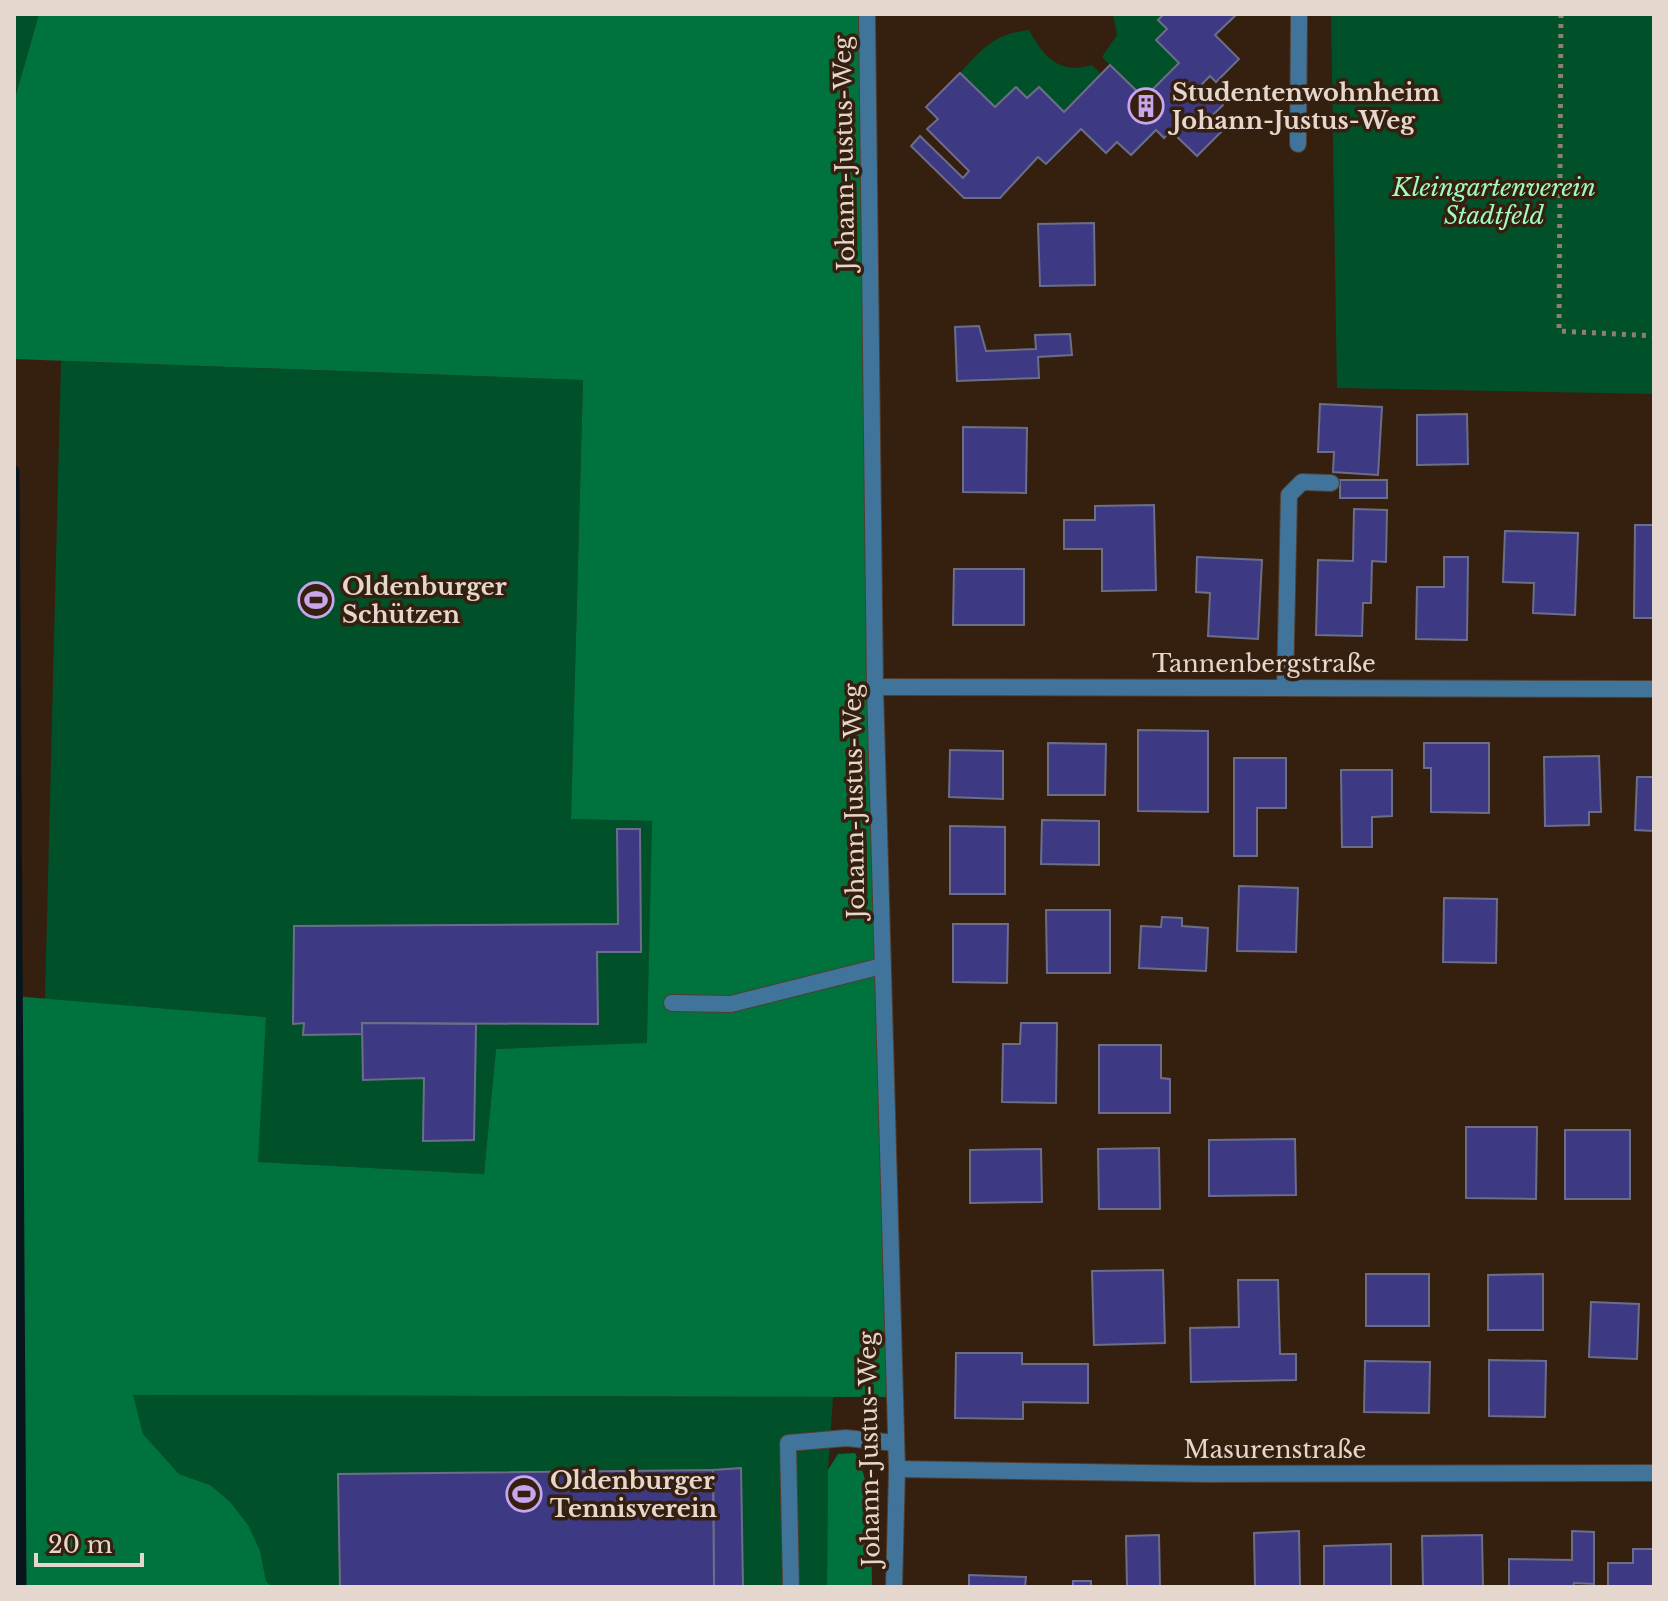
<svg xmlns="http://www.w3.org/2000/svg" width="1668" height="1601" viewBox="0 0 1668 1601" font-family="'Libre Baskerville',serif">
<rect width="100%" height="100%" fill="#352010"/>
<g fill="#00512a">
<path d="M14,14H39L14,102Z"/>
<path d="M1113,14H1164L1158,20L1167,29L1156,40L1179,63L1144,98L1102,57L1117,35Z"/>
<path d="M1331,14H1654V394L1337,388Z"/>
<path d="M1029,30C1043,57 1060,75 1092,65L1101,74L1064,112L1039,87L1027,98L1015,87L995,107L960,73C983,48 994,34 1029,30Z"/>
<path d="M61,361L583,380L571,819L652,821L648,1044L496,1049L484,1174L257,1162L266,1017L45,999Z"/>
<path d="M14,1359L19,1399L25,1587H14Z"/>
<path d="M132,1395L833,1397L828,1470L827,1587H272L266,1581L260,1551L210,1485L179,1474L143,1434Z"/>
</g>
<g fill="#00723e">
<path d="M39,14H867L894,1397L133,1395L143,1434L179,1474L210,1485L230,1502L248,1525L260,1551L266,1581L272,1587H20L19,1399L14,1359V996L266,1017L258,1162L484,1174L496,1049L647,1043L652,821L571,819L583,380L14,359V102Z"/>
<path d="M855,1453C876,1494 871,1542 872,1587H827L828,1470L838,1454Z"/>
</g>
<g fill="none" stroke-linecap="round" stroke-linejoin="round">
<path stroke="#08151d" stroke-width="11" d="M14,471L21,1587"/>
</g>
<g fill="#3d3983" stroke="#6c6e89" stroke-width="2">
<path d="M1164,14H1237L1215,35L1239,59L1216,82L1210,76L1202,84L1223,105L1208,120L1221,132L1197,156L1171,131L1164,138L1156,130L1131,155L1117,142L1106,153L1081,129L1046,164L1038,157L1000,198H964L911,146L920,136L963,178L969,171L927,129L938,119L926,107L960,73L995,107L1016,87L1027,98L1039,87L1064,112L1110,65L1144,98L1179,63L1156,40L1167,29L1158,20Z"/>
<path d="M1094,223L1095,285L1040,286L1038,224Z"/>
<path d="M979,326L986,351L1036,349L1035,335L1070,334L1072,355L1038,357L1039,378L957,381L955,327Z"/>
<path d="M1320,404L1382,407L1378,475L1333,472L1334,452H1318Z"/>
<path d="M1467,414L1468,464L1417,465V415Z"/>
<path d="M963,427L1027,428L1026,493L963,492Z"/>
<rect x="1340" y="480" width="47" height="18"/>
<path d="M1154,505L1156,590L1102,591V549H1064V520H1095V506Z"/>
<path d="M1354,509L1387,510L1386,562L1372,561L1371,603H1363L1362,636L1316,635L1318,560L1353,561Z"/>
<path d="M1635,525H1654V618H1634Z"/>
<path d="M1505,531L1578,533L1575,615L1533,613L1534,583L1503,582Z"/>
<path d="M1197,557L1262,560L1258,639L1208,636L1210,593L1196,592Z"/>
<path d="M1444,557H1468L1467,640L1416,639L1417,587H1444Z"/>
<path d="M954,569H1024V625H953Z"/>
<path d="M1138,730L1208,731V812L1138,811Z"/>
<path d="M1048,743L1106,744L1105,795H1048Z"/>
<path d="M1424,743H1489V813L1431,812V768H1424Z"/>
<path d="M950,750L1003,751V799L949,797Z"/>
<path d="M1599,756L1601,812H1589V825L1545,826L1544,757Z"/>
<path d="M1234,758H1286V808H1257V856H1234Z"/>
<path d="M1341,770H1392V816L1372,817V847H1342Z"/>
<path d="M1637,777H1654V831L1635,830Z"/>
<path d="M1042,820L1099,821V865L1041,864Z"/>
<path d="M950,826L1005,827V894H950Z"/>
<path d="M617,829H640L641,952H597L598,1024L362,1023L363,1034L303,1035L304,1023L293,1024L294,926L618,924Z"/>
<path d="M1239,886L1298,888L1296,952L1237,951Z"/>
<path d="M1444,898L1497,899L1496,963L1443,962Z"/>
<path d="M1046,910H1110V973H1047Z"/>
<path d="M1162,917L1182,918V926L1208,928L1206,971L1139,968L1141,926L1161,927Z"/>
<path d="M953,924H1008L1007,983L953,982Z"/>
<path d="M362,1023L476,1024L474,1140L423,1141L424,1078L363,1080Z"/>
<path d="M1021,1023H1057L1056,1103L1002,1102L1003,1044H1020Z"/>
<path d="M1099,1045H1161V1078L1170,1079V1113H1099Z"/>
<path d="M1466,1127H1537L1536,1199L1466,1198Z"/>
<rect x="1565" y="1130" width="65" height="69"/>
<path d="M1295,1139L1296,1195L1209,1196V1140Z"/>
<path d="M1159,1148L1160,1209H1099L1098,1149Z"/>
<path d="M1041,1149L1042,1202L970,1203V1150Z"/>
<path d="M1163,1270L1165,1343L1094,1345L1092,1271Z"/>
<rect x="1366" y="1274" width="63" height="52"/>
<path d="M1543,1274V1330H1488V1275Z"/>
<path d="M1238,1280H1278L1280,1354H1296V1380L1191,1382L1190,1328L1239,1327Z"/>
<path d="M1591,1302L1639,1304L1637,1359L1589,1357Z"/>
<path d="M956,1353H1022V1364H1088V1403L1023,1402V1419L955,1418Z"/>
<path d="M1489,1360L1546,1361L1545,1417L1489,1416Z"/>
<path d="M1365,1361L1430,1362L1429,1413L1364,1412Z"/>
<path d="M741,1468L743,1587H714L713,1470Z"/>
<path d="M713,1470L714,1587H340L338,1474Z"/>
<path d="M1299,1531L1300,1587H1255L1254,1533Z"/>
<path d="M1572,1531L1594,1532V1584L1574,1583L1573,1587H1509V1559L1572,1560Z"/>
<path d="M1159,1535L1160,1587H1168H1127L1126,1536Z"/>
<path d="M1482,1535L1483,1587H1423L1422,1536Z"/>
<path d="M1391,1544V1587H1324V1546Z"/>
<path d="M1633,1549H1654V1587H1608V1563H1633Z"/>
<path d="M969,1575L1026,1577L1025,1587H969Z"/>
<rect x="1073" y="1581" width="18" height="6"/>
</g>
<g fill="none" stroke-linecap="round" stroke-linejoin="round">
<defs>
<g id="lane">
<path d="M1298,144L1299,14"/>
<path d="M1285,688L1289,495L1302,482L1331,483"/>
<path d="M672,1003L731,1004L882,966"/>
<path d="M791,1587L788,1443L846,1438L896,1443"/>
</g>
<g id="street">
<path d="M867,14L875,687L897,1469L894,1587"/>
<path d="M875,687L1654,689"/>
<path d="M897,1469L1208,1474L1654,1473"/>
</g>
</defs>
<use href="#lane" stroke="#513d2e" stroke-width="18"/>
<use href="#street" stroke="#513d2e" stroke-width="18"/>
<path stroke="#907e71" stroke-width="5" stroke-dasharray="4 6" stroke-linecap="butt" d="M1561,14L1559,331L1654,336"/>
<use href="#lane" stroke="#40749a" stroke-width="16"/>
<use href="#street" stroke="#40749a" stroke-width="16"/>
</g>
<defs>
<symbol id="building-ring" viewBox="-11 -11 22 22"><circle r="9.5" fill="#352010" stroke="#c9a5ee" stroke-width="1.5"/><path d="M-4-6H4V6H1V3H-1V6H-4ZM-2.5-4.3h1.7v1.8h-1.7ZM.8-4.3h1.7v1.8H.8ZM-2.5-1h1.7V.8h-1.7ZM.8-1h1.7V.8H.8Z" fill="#c9a5ee"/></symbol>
<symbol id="stadium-ring" viewBox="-11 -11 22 22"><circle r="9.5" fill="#352010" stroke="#c9a5ee" stroke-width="1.5"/><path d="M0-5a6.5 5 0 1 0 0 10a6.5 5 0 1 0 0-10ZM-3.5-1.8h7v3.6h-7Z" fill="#c9a5ee"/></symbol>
</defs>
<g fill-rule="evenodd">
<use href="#building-ring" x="1126" y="86" width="40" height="40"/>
<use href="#stadium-ring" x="296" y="580" width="40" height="40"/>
<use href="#stadium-ring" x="504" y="1474" width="40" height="40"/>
</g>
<g text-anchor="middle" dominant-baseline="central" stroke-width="7" stroke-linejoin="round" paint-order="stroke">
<g font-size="24" font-weight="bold" fill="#e6d7ce" stroke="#352010" text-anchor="start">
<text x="1172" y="92">Studentenwohnheim<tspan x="1172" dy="28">Johann-Justus-Weg</tspan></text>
<text x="342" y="586">Oldenburger<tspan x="342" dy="28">Schützen</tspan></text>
<text x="550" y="1480">Oldenburger<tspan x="550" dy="28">Tennisverein</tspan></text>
</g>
<g font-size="24" fill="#e6d7ce" stroke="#352010">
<text transform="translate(844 153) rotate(-91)">Johann-Justus-Weg</text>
<text x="1264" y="663">Tannenbergstraße</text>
<text transform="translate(854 801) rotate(-91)">Johann-Justus-Weg</text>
<text transform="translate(869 1449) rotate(-91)">Johann-Justus-Weg</text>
<text x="1275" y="1449">Masurenstraße</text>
</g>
<g font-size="24" font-style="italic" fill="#9ffbbf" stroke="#352010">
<text x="1494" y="187">Kleingartenverein<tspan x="1494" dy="28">Stadtfeld</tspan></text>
</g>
</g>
<rect width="1668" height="1601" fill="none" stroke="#e6d7ce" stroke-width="32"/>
<path d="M36 1553v12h106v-12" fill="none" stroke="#e6d7ce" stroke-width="4"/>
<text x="48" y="1553" font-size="24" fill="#e6d7ce" stroke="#352010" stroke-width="6" paint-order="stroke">20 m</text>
</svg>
